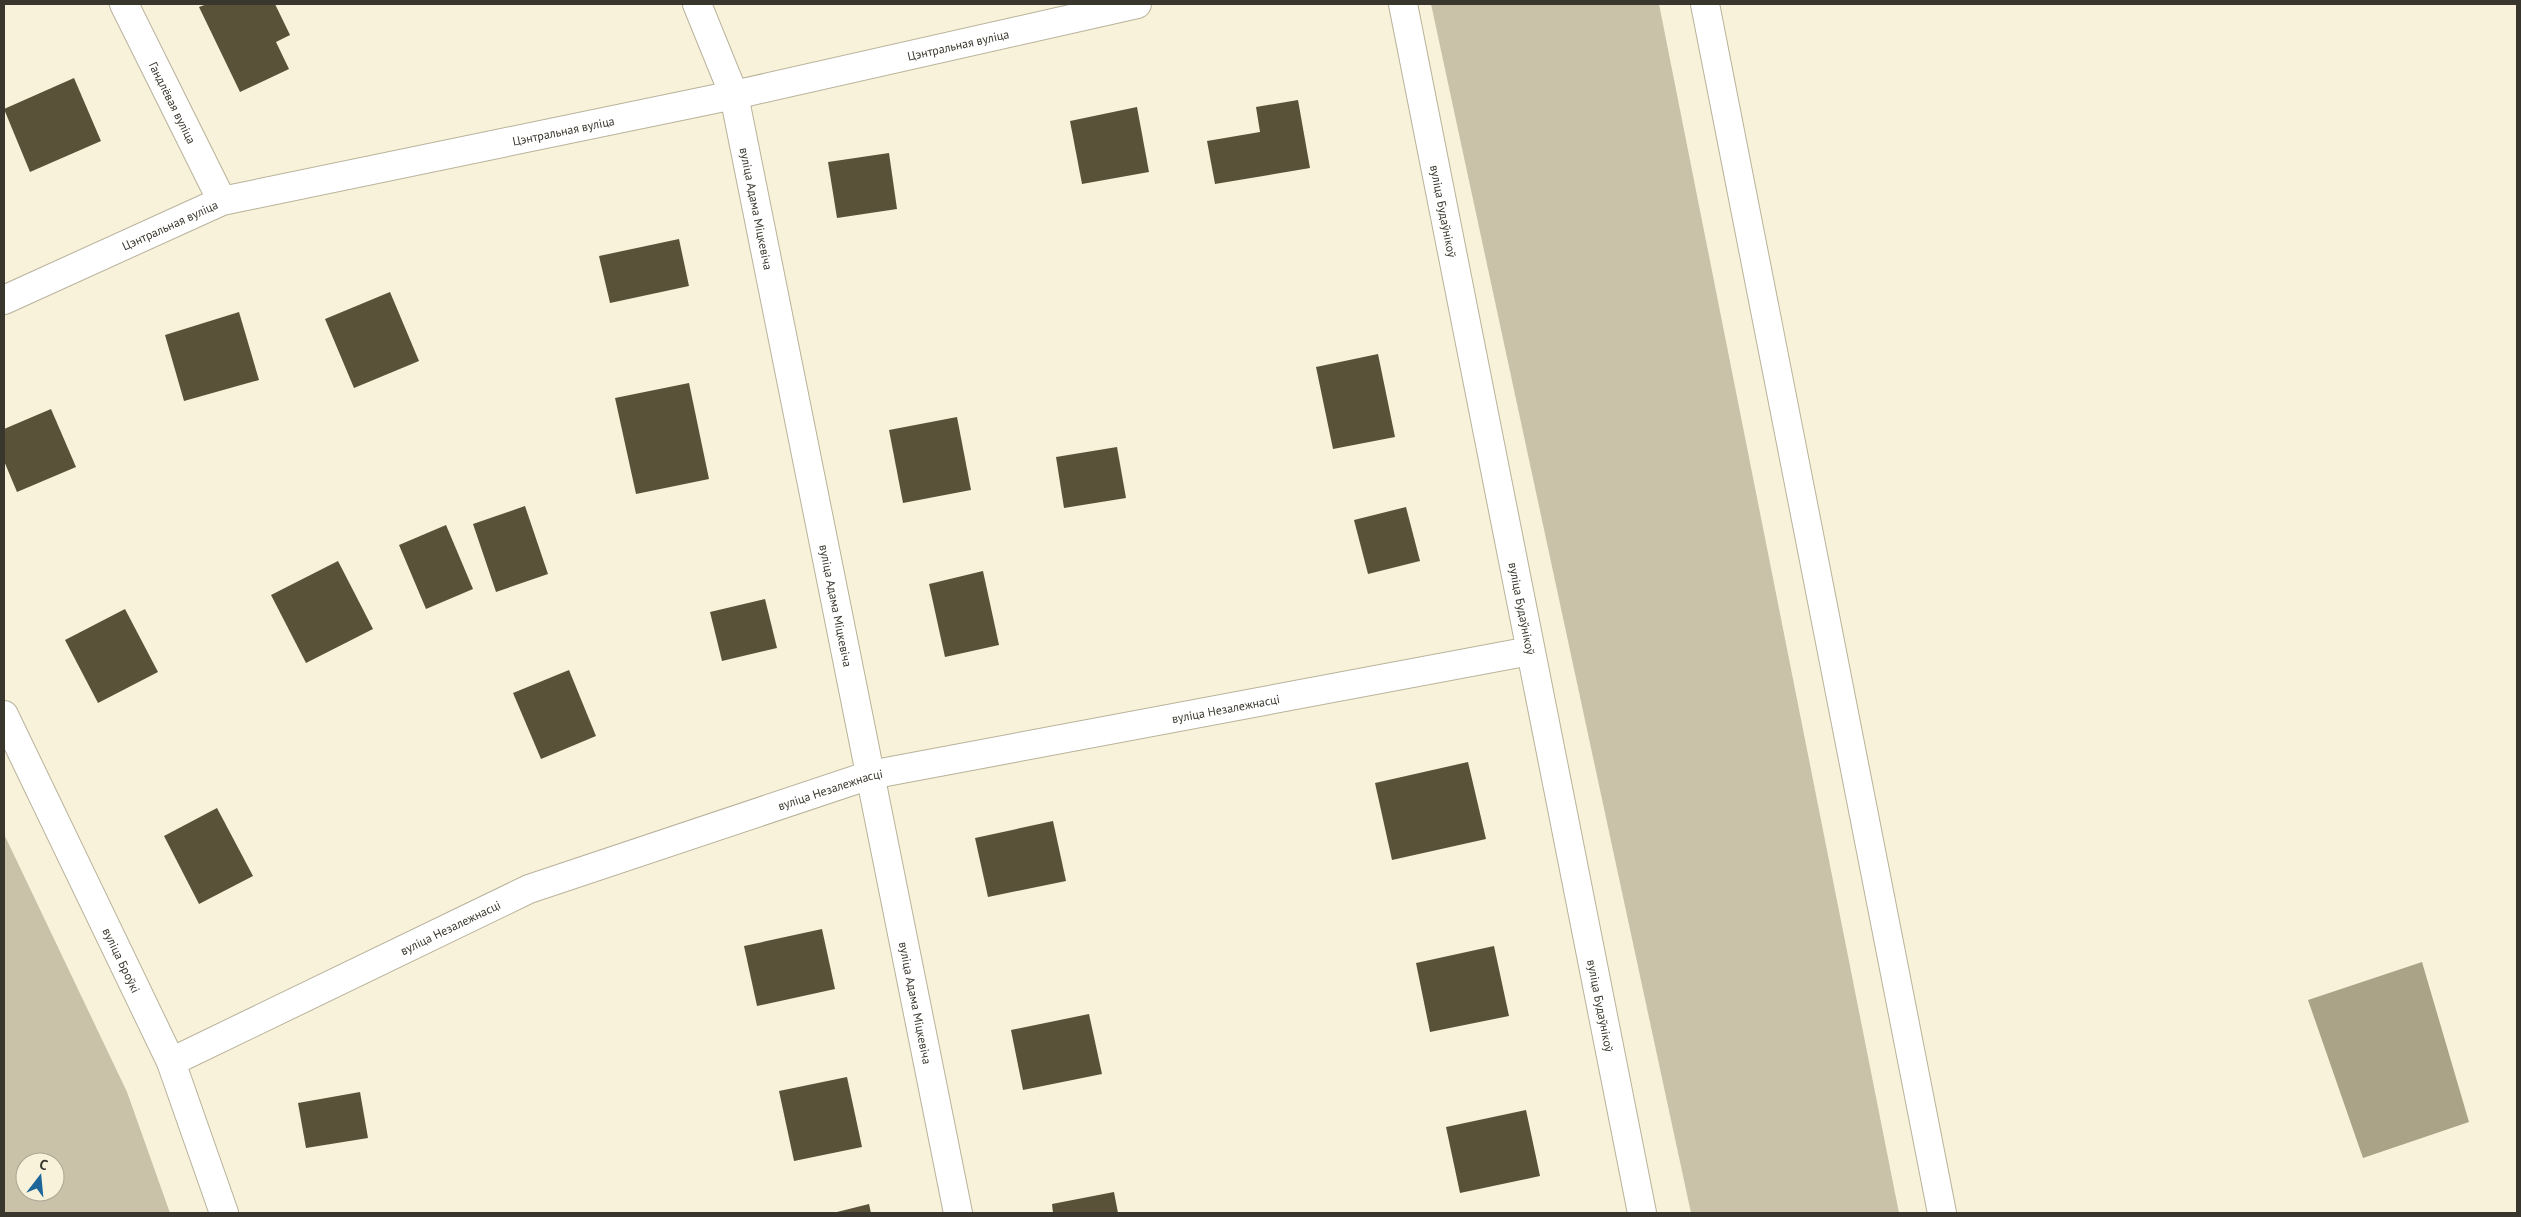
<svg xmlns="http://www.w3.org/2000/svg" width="2521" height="1217" viewBox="0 0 2521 1217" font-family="'PT Sans',sans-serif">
<rect width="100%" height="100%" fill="#f9f2da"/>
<g fill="#c9c2a9" fill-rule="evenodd">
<path d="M1431,4H1659L1899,1213H1691Z"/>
<path d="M4,834L127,1092L170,1213H4ZM25,1162H55V1192H25Z"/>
</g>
<path fill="#aba387" d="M2422,962L2469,1122L2363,1158L2308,1000Z"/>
<g fill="#595238">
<path d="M207,4H275L290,35L276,42L289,69L240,92L199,7Z"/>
<path d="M74,78L101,141L30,172L4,109Z"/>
<path d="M1298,100L1310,168L1215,184L1207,141L1260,132L1256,107Z"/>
<path d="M1137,107L1149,172L1082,184L1070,121Z"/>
<path d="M889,153L897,209L837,218L828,162Z"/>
<path d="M679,239L689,286L610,303L599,256Z"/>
<path d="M390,292L419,361L354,388L325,319Z"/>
<path d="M239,312L259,380L184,401L165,335Z"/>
<path d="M1378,354L1395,437L1333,449L1316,367Z"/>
<path d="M689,383L709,479L636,494L615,398Z"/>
<path d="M51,409L76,467L17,492L4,461V429Z"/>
<path d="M957,417L971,490L903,503L889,430Z"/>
<path d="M1117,447L1126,498L1064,508L1056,457Z"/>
<path d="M525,506L548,574L496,592L473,524Z"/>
<path d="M1406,507L1420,561L1368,574L1354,520Z"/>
<path d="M446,525L473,589L426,609L399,545Z"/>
<path d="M338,561L373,629L306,663L271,595Z"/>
<path d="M983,571L999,645L945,657L929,584Z"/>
<path d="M765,599L777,648L722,661L710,612Z"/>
<path d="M125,609L158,672L98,703L65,640Z"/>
<path d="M569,670L596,736L541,759L513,693Z"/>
<path d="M1468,762L1486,839L1392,860L1375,783Z"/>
<path d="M217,808L253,876L199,904L164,836Z"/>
<path d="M1053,821L1066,881L988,897L975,838Z"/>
<path d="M822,929L835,989L757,1006L744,946Z"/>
<path d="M1494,946L1509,1016L1430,1032L1416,963Z"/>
<path d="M1089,1014L1102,1074L1023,1090L1011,1030Z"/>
<path d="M847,1077L862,1147L794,1161L779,1091Z"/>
<path d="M360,1092L368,1138L306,1148L298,1103Z"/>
<path d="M1526,1110L1540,1176L1460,1193L1446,1127Z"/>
<path d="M1114,1192L1118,1213H1053L1052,1204Z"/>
<path d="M869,1204L871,1213H833Z"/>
</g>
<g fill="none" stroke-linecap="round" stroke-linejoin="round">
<defs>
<g id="minor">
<path id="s1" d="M124,4L222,201"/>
<path id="s2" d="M697,4L734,95L958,1213"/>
<path id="s3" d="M1403,4L1642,1213"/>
<path d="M1705,4L1942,1213"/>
<path id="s4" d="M4,300L222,201L734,95L1137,4"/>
<path id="s5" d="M4,715L171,1062L224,1213"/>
<path id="s6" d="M171,1062L529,889L870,775L1530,651"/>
</g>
</defs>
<use href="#minor" stroke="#b8b29b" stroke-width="30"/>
<use href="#minor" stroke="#fff" stroke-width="28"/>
</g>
<g text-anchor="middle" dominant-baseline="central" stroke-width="5" stroke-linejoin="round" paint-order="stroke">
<g font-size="12" fill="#39362d" stroke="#f9f2da">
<text stroke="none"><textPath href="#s4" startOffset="992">Цэнтральная вуліца</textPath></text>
<text stroke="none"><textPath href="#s1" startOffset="110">Гандлёвая вуліца</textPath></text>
<text stroke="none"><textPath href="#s4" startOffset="588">Цэнтральная вуліца</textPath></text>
<text stroke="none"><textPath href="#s2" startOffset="214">вуліца Адама Міцкевіча</textPath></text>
<text stroke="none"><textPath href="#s3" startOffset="211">вуліца Будаўнікоў</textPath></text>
<text stroke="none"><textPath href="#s4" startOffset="182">Цэнтральная вуліца</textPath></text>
<text stroke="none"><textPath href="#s2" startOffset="619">вуліца Адама Міцкевіча</textPath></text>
<text stroke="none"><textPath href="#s3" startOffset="616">вуліца Будаўнікоў</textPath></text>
<text stroke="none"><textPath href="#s6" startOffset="1119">вуліца Незалежнасці</textPath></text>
<text stroke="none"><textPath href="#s6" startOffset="715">вуліца Незалежнасці</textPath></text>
<text stroke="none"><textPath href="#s6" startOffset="310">вуліца Незалежнасці</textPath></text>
<text stroke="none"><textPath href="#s5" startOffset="272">вуліца Броўкі</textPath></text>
<text stroke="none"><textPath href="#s2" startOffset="1024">вуліца Адама Міцкевіча</textPath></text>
<text stroke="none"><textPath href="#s3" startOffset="1021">вуліца Будаўнікоў</textPath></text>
</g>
</g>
<rect width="2521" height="1217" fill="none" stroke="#39362d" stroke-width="10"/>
<g transform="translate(40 1177) rotate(16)"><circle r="24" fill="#f9f2da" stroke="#aca795"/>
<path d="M0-4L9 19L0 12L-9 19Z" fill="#1c669a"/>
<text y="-8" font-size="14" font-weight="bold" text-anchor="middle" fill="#39362d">С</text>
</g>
</svg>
